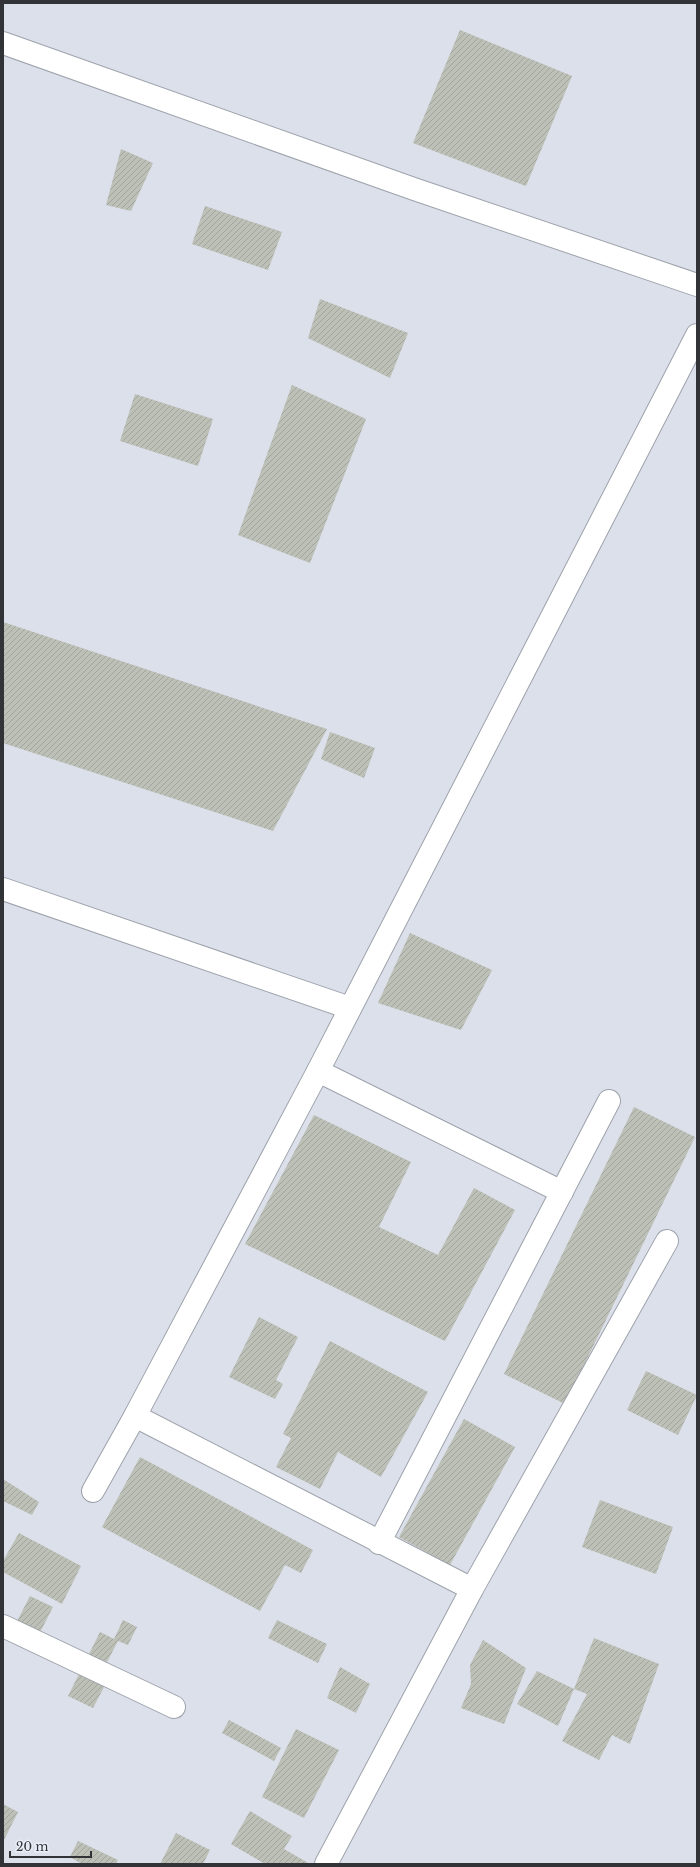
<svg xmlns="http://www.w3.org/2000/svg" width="700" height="1867" viewBox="0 0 700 1867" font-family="'Libre Baskerville',serif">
<defs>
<pattern id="building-hatch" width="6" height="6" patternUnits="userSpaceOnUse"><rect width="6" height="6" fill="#bcc0b6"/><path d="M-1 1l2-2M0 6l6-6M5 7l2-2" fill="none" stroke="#a2a59d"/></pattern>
</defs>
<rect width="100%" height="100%" fill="#dbe0ea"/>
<g fill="url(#building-hatch)">
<path d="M460,30L572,76L526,186L413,143Z"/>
<path d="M121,149L153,163L131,211L106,205Z"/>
<path d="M205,206L282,232L268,270L192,244Z"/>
<path d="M320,299L408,333L390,378L308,338Z"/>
<path d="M292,385L366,419L310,563L238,535Z"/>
<path d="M135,394L213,419L198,466L120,441Z"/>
<path d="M3,622L327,729L273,831L3,743Z"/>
<path d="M330,732L375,748L364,778L321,759Z"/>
<path d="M410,933L492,970L461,1030L378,1003Z"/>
<path d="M634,1107L695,1137L565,1404L504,1374Z"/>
<path d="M314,1115L411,1162L379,1227L438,1255L474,1188L515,1210L445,1341L245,1244Z"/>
<path d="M259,1317L298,1337L276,1380L283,1384L275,1399L229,1377Z"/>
<path d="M330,1341L428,1392L381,1477L338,1452L320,1489L276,1467L291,1438L283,1434Z"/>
<path d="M646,1371L697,1395L678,1435L627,1410Z"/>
<path d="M464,1419L515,1447L450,1565L399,1537Z"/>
<path d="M140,1457L313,1550L301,1573L285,1565L260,1611L102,1527Z"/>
<path d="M3,1479L39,1502L32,1515L3,1501Z"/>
<path d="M600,1500L673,1527L656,1574L582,1547Z"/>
<path d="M19,1533L81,1566L62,1604L3,1572V1561Z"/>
<path d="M30,1596L53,1607L34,1644L11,1633Z"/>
<path d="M123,1620L137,1627L128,1645L118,1641L105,1666L113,1670L93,1708L68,1696L100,1632L114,1639Z"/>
<path d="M277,1620L327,1644L318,1663L268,1638Z"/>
<path d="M594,1638L659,1664L630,1744L612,1735L599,1760L562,1741L587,1694L574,1689Z"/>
<path d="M483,1640L526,1668L504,1724L461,1708L471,1684L470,1665Z"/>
<path d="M340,1667L370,1684L356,1713L327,1698Z"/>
<path d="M537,1671L574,1689L558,1726L517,1704Z"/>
<path d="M229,1720L281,1748L274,1761L222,1733Z"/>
<path d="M296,1729L339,1750L304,1818L262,1797Z"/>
<path d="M3,1804L18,1812L3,1842Z"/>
<path d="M250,1811L292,1836L284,1849L310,1864H265L231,1844Z"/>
<path d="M176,1833L210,1850L203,1864H160Z"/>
<path d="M78,1841L118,1860L116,1864H82L70,1857Z"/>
</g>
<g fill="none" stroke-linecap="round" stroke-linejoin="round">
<defs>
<g id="minor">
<path d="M3,43L414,189L697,285"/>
<path d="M3,889L350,1008"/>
<path d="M318,1071L562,1192"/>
<path d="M93,1491L135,1416"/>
<path d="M379,1543L609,1101"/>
<path d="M472,1589L135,1416L318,1071L697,335"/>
<path d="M3,1626L174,1707"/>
<path d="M326,1864L472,1589L667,1241"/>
</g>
</defs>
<use href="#minor" stroke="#9da2ab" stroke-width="24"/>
<use href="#minor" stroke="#fff" stroke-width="22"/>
</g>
<rect width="700" height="1867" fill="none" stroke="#313337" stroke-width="8"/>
<path d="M10 1851v6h81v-6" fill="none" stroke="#313337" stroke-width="2"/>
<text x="16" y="1851" font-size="12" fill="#313337" stroke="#e8edf7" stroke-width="3" paint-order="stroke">20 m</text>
</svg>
